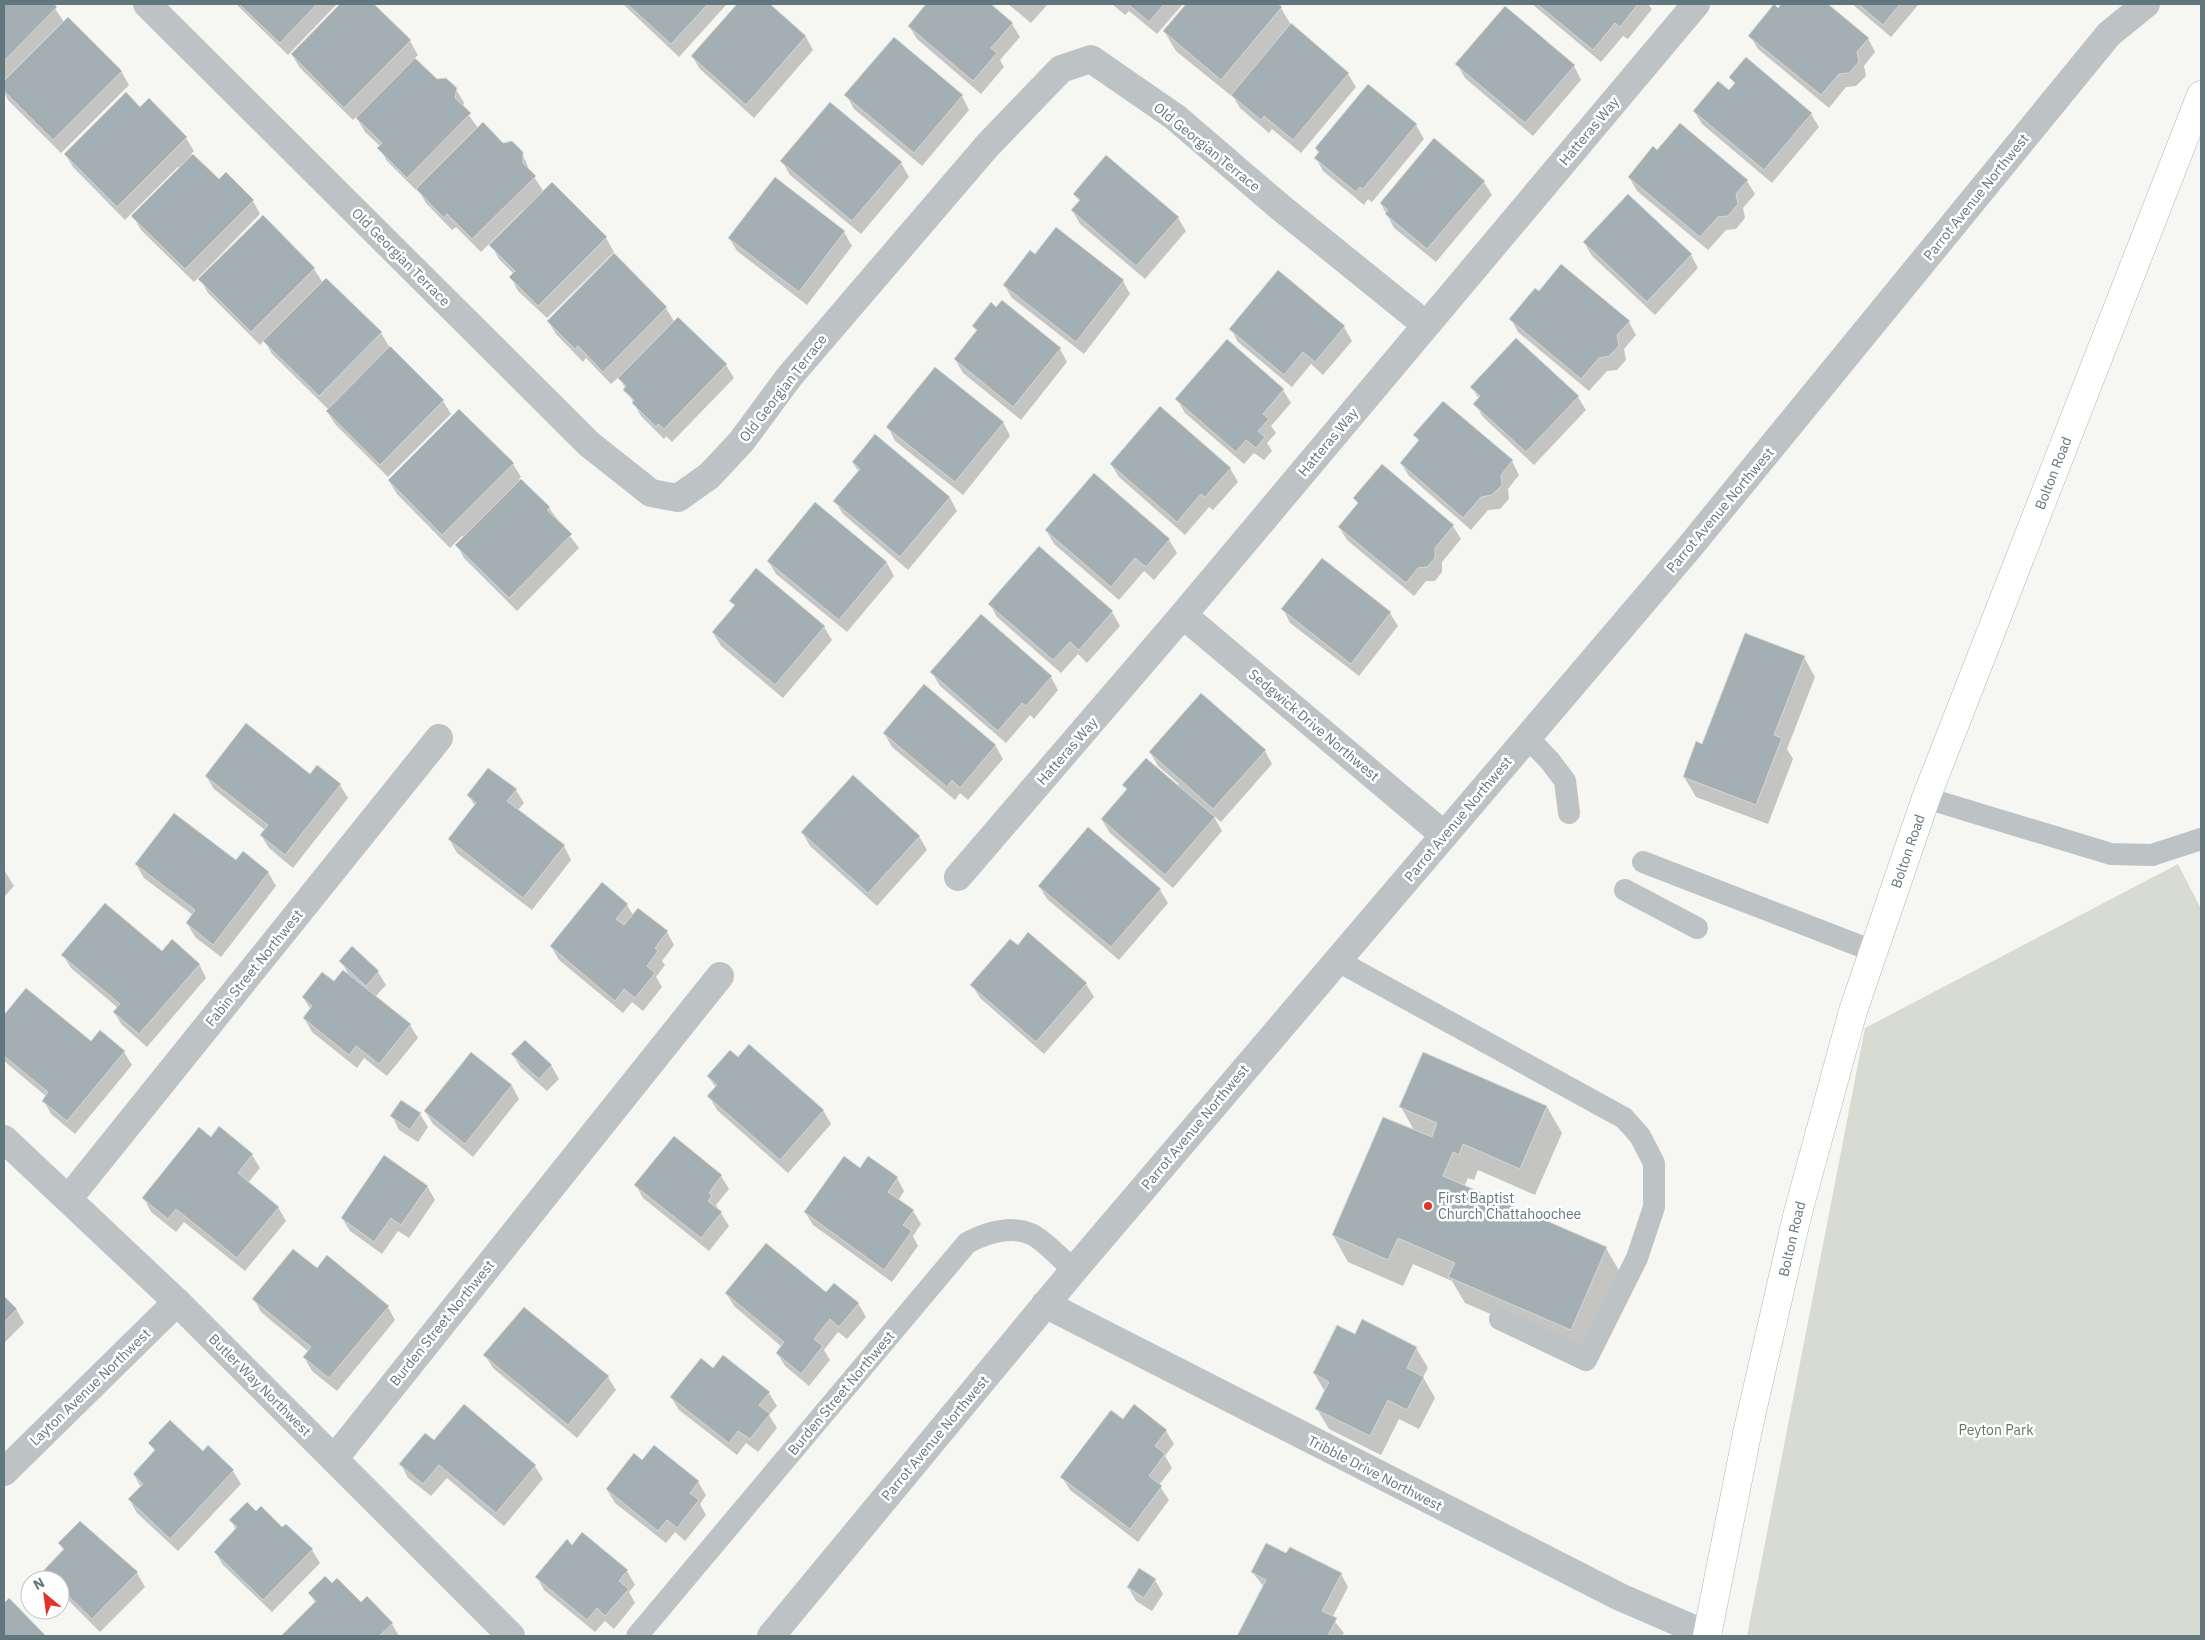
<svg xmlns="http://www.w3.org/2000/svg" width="2205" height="1640" viewBox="0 0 2205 1640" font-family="'IBM Plex Sans',sans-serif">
<rect width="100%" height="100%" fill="#f6f6f3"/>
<path fill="#d7dbd2" d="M2178,864L2201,909V1636H1747L1865,1028Z"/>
<g fill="#0003">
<path d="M4,4H52L64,22L121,71L129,85L61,153L8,100L4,92Z"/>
<path d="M236,4H337L288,55Z"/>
<path d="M342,4H372L410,41L418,55L414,59L437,81L456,89L464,103L463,107L478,128L522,153L530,171L544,192L552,184L606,238L614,252L547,318L518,291L511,277L514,274L499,259L491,245L525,211L523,210L481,252L456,227L452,230L426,203L417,188L416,190L387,161L379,148L380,146L365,132L356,117L353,120L300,68L292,55Z"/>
<path d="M623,4H727L679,57Z"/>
<path d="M738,4H768L806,37L813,50L754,118L700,69L692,56Z"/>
<path d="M928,4H989L1012,24L1020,37L1000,60L1004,67L981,94L917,39L909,26Z"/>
<path d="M1008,4H1048L1031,23Z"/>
<path d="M1112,4H1183L1157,34L1129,11L1125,15Z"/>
<path d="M1187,4H1276L1281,8L1291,25L1348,74L1356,87L1301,153L1272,129L1269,133L1240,108L1234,98L1176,51L1164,31Z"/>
<path d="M1532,4H1648L1652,9L1628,39L1623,36L1601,62Z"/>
<path d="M1783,4H1826L1868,38L1875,52L1864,66L1866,76L1856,86L1846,87L1829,108L1758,49L1750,36Z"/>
<path d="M1852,4H1919L1891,37Z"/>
<path d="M1746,59L1811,114L1819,127L1772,183L1702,124L1694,111L1729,92L1735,85L1731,78Z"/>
<path d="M1457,64L1574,66L1581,80L1533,136L1465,78Z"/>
<path d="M1368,85L1416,125L1424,139L1372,202L1368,199L1364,205L1323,171L1316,158L1319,154L1316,149Z"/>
<path d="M846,95L962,96L969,110L922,166L854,109Z"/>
<path d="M830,104L901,163L909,177L861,234L790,175L782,161Z"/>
<path d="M140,109L186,138L194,151L191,154L219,181L253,201L260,214L194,282L141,230L133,216L180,168L178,167L125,220L73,167L65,154Z"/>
<path d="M1658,152L1747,181L1755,194L1743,208L1745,218L1736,229L1726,230L1708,250L1637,191L1629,177Z"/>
<path d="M775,179L844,232L852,246L807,305L737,251L729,238Z"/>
<path d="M1484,182L1492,195L1436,262L1394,228L1381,204Z"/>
<path d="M1075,194L1178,218L1186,231L1145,279L1080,224L1072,210L1080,202Z"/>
<path d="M263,217L314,269L323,283L326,279L381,333L390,348L443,401L451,414L388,477L335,424L327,411L329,410L272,354L264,340L260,345L208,293L200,279Z"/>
<path d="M1584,242L1691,255L1698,268L1655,315L1592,256Z"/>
<path d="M614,255L666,308L675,323L726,365L734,378L672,442L666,436L664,439L641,416L619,377L611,384L586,358L583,362L556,334L548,321Z"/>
<path d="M1035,256L1123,281L1130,294L1084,354L1012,298L1004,285Z"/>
<path d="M1278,272L1344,327L1352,341L1323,375L1311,364L1292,387L1238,342L1231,329Z"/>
<path d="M1539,292L1629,322L1636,335L1624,349L1626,360L1617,370L1607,371L1589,391L1518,332L1511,319Z"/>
<path d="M996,308L1060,349L1067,362L1021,420L963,373L955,359L977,332L973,326Z"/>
<path d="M1227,341L1283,390L1291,403L1271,426L1276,433L1267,443L1272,451L1264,460L1254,453L1244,464L1185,413L1177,399Z"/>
<path d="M1472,387L1578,397L1586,410L1534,465L1483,417L1475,404L1479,399Z"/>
<path d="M1003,422L1010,436L963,495L895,441L888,427Z"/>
<path d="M1415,435L1512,461L1519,475L1508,489L1509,499L1500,509L1488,510L1471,530L1409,476L1401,463L1419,442Z"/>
<path d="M876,436L950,498L957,511L908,570L843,514L835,501L859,472L853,463Z"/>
<path d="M513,464L521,477L519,479L549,508L579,548L517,611L464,558L457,545L464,537L462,536L450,548L397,494L389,481Z"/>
<path d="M1111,464L1230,468L1238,482L1213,510L1209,507L1185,535L1119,477Z"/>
<path d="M1355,499L1453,526L1461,539L1442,562V572L1435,581H1426L1414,596L1347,540L1339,527L1358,504Z"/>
<path d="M1046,530L1169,540L1177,553L1154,580L1144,571L1119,600L1054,544Z"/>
<path d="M1039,547L1112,612L1120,626L1087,663L1078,654L1061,673L997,617L990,604Z"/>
<path d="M768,561L887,563L894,576L847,632L776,574Z"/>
<path d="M731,601L824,627L832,640L783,698L721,646L713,633L735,607Z"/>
<path d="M1283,609L1390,613L1398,626L1359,676L1290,623Z"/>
<path d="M1804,657L1815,677L1787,749L1793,759L1768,824L1696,797L1684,777Z"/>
<path d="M932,673L1051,677L1058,690L1034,719L1030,715L1006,743L940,686Z"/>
<path d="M884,733L995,745L1003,759L968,800L960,793L955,800L892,747Z"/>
<path d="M1265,751L1272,764L1221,822L1213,815L1222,831L1173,888L1110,833L1102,820L1127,791L1124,785L1177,786L1179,784L1158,766L1150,752Z"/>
<path d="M206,776H310L340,785L348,798L293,868L269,848L261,835L265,830L214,789Z"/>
<path d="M516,790L524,803L518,810L564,846L571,860L532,910L457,853L449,839L475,806L468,795Z"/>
<path d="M802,832L919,836L927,850L877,906L810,846Z"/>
<path d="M236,862L268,872L276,886L221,957L195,937L187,923L193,915L144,878L136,864Z"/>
<path d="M4,870L14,886L4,897Z"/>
<path d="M1039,886L1160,890L1168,903L1119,960L1047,899Z"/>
<path d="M627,905L633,915L667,932L674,945L662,961L665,965L656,977L662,987L643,1011L632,1002L623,1013L559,960L551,946Z"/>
<path d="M1018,947L1086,984L1094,997L1044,1054L980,998L972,985Z"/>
<path d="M162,953L199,964L206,978L147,1047L122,1025L114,1012L118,1008L71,968L63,955Z"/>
<path d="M341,961L378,972L386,985L375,997L410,1025L418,1038L387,1076L364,1058L357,1068L312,1032L304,1018L311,1010L303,997L350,977Z"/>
<path d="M26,990L91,1043L124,1052L132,1065L75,1134L51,1114L44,1101L47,1097L4,1061V1017Z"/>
<path d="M471,1054L512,1086L519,1099L473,1157L433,1124L425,1111Z"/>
<path d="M513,1055L551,1065L559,1079L547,1091L521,1068Z"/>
<path d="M738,1059L823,1110L831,1124L788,1173L717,1110L709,1096L716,1088L708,1076Z"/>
<path d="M1401,1107H1547L1562,1133L1535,1195L1478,1170L1474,1180L1468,1178L1464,1187L1606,1248L1621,1274L1586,1355L1465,1303L1452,1281L1413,1264L1403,1286L1348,1262L1333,1235L1415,1132Z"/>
<path d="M420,1114L428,1127L418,1142L399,1130L392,1116Z"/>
<path d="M674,1137L721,1176L729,1189L716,1205L729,1226L709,1251L643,1198L636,1185Z"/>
<path d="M211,1139L252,1155L260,1168L248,1183L278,1207L286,1221L245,1271L184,1222L176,1232L151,1212L144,1198Z"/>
<path d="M860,1169L897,1178L904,1191L898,1201L913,1211L921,1224L913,1236L918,1246L892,1282L813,1225L805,1212Z"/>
<path d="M427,1186L435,1200L409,1238L398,1231L382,1254L350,1231L342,1218Z"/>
<path d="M317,1270L388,1307L395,1320L337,1391L312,1371L304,1357L309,1352L261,1312L254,1299Z"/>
<path d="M726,1293H826L858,1303L866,1317L847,1339L838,1332L824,1350L830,1360L809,1386L785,1366L777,1353L782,1347L734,1306Z"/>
<path d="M4,1297L16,1309L24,1323L4,1343Z"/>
<path d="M1355,1336L1416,1348L1428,1368L1423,1377L1435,1398L1419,1429L1399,1419L1381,1455L1329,1429L1317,1409L1325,1392L1314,1373Z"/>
<path d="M485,1355L608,1377L616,1390L577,1438L493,1368Z"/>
<path d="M714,1370L769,1393L777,1406L769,1415L777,1428L758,1452L746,1443L737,1455L679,1410L671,1397Z"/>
<path d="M1134,1406L1166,1431L1174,1444L1165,1456L1172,1468L1159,1485L1169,1500L1138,1542L1070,1490L1062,1477L1124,1420Z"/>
<path d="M434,1442L535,1466L543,1479L504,1526L447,1478L431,1496L408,1478L401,1464Z"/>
<path d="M150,1443L203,1453L233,1471L241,1484L178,1551L137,1513L129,1499L141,1487L134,1475L155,1452Z"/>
<path d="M654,1447L698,1482L706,1495L700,1504L706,1515L685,1541L675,1532L666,1543L615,1503L607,1490L642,1462Z"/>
<path d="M256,1513L312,1550L320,1563L272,1612L223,1565L215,1552L236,1530L231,1520Z"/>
<path d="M59,1543L137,1573L145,1587L100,1632L60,1592V1580H49L44,1571L64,1551Z"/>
<path d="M572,1547L627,1571L635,1585L629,1592L635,1603L614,1629L605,1621L595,1632L544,1590L537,1577Z"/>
<path d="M1286,1555L1341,1574L1348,1587L1332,1618L1344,1633L1342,1636H1238L1264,1587L1252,1572Z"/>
<path d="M1140,1570L1155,1580L1163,1594L1152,1611L1136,1601L1128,1587Z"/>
<path d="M332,1585L392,1624L399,1636H284L316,1604L309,1593Z"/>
<path d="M9,1600L44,1636H4V1605Z"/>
</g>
<g fill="#a4afb3" stroke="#d8d7d6">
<path d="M4,4H54L57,7L4,61Z"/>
<path d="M239,4H317L280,43Z"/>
<path d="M340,4H374L411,40L344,108L291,54Z"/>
<path d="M627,4H708L671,44Z"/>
<path d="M737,4H770L806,36L746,105L691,56Z"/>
<path d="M926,4H991L1013,23L991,48L997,53L973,81L908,26Z"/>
<path d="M1128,4H1164L1149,22Z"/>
<path d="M1186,4H1278L1282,7L1221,80L1163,31Z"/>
<path d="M1537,4H1638L1620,27L1615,23L1593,50Z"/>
<path d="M1774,4L1778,8L1781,4H1828L1869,38L1857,52L1859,62L1849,73L1839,74L1821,95L1748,36Z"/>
<path d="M1858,4H1900L1883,25Z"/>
<path d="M1505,6L1575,65L1525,123L1455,64Z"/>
<path d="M68,17L122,71L53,140L4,91V81Z"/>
<path d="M1291,23L1349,73L1293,140L1264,116L1261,120L1231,95Z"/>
<path d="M894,37L963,95L914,153L844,95Z"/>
<path d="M1746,57L1812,113L1764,170L1693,111L1718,81L1729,90L1735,83L1729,77Z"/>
<path d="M415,58L437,79L446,78L457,88L455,98L471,113L407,178L377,148L382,143L356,118Z"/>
<path d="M1368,84L1417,124L1363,189L1360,187L1356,192L1314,158L1319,152L1315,148Z"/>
<path d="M126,92L140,107L149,98L187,137L117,207L64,154Z"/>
<path d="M830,102L902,162L852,221L780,161Z"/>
<path d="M483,122L503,143L512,141L523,152V163L536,176L472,239L447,214L444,218L416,189Z"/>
<path d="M1680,123L1748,180L1736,194L1738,204L1728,216L1718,217L1700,237L1628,177L1653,146L1657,150Z"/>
<path d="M1434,138L1485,181L1427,249L1385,214L1388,210L1380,203Z"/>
<path d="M193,154L219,179L226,172L254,200L185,269L131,216Z"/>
<path d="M1106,155L1179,217L1136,266L1071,210L1080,200L1073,194Z"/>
<path d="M775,177L845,231L799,292L728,238Z"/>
<path d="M552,182L607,237L538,306L509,277L515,271L489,245Z"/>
<path d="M1628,194L1692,254L1647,302L1583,242Z"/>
<path d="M263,215L315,268L251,332L198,279Z"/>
<path d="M1056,227L1124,280L1076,342L1003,285L1030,250L1035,254Z"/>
<path d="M614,253L667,307L603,372L578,346L575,349L547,321Z"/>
<path d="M1561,264L1630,321L1617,335L1619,346L1609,356L1599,358L1581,379L1509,319L1535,288L1539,291Z"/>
<path d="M1278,270L1345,326L1315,362L1303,352L1284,375L1229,329Z"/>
<path d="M326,278L382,332L319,396L263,341Z"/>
<path d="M1002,300L1061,348L1013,407L954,359L977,330L972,326L991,302L996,307Z"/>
<path d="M678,317L727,364L664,429L658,424L656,427L632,403L634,400L623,390L626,386L618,378Z"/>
<path d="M1516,338L1579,396L1526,452L1473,404L1480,396L1470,387Z"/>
<path d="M1227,339L1284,389L1263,414L1269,419L1258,431L1265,437L1256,448L1246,440L1236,452L1175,399Z"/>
<path d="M390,346L444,400L380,465L326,411Z"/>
<path d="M935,367L1004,422L955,482L886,427Z"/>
<path d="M1443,401L1513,460L1501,475L1502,485L1492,495L1481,497L1463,518L1400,463L1419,440L1413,435Z"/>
<path d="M1160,406L1231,468L1205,497L1201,494L1177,522L1110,464Z"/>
<path d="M459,409L514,463L442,535L388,480Z"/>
<path d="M875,434L950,497L900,557L833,501L860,469L852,462Z"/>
<path d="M1382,464L1454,525L1435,548V558L1427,567L1418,568L1406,583L1338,527L1358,503L1353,498Z"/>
<path d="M1094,473L1170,539L1146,567L1135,558L1111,587L1045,530Z"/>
<path d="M521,479L550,507L547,510L572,534L509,598L455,545Z"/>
<path d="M815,502L887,562L839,620L767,561Z"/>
<path d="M1039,546L1113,611L1079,650L1070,642L1053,660L988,604Z"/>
<path d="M1322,558L1391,612L1351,664L1281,609Z"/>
<path d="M756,568L825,626L775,685L712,632L735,605L729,601Z"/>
<path d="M981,614L1052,676L1026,706L1022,703L998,731L930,672Z"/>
<path d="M1745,633L1805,656L1774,735L1782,738L1756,805L1683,777L1696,741L1702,744Z"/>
<path d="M924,684L996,745L960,788L952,780L947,787L883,733Z"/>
<path d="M1201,693L1266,750L1213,809L1149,752Z"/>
<path d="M246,723L310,774L317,765L341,784L285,855L260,835L268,825L205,776Z"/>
<path d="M1146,758L1215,817L1165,875L1101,819L1127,789L1122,785Z"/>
<path d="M488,768L517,789L507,801L565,845L523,898L448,839L476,803L467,795Z"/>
<path d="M853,775L920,836L868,893L801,832Z"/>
<path d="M174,813L236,860L243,851L269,872L213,945L186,923L195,910L135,864Z"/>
<path d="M1088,827L1161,889L1111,947L1038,886Z"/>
<path d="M602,882L628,904L616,919L624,925L638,908L668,931L655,948L658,951L647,966L655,973L635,998L624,989L615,1001L550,946Z"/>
<path d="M105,903L162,951L172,939L200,964L139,1034L113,1012L120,1004L61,955Z"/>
<path d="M1028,932L1087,983L1036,1042L970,985L1010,939L1018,945Z"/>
<path d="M352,946L379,971L366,986L339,961Z"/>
<path d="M343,970L411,1024L379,1064L356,1046L349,1055L303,1018L312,1006L302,997L322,972L334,981Z"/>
<path d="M26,988L91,1041L100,1030L125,1051L67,1121L42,1101L48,1092L4,1056V1015Z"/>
<path d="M525,1040L552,1065L539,1079L511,1054Z"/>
<path d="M749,1044L824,1110L780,1160L707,1096L717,1085L707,1076L730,1050L738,1057Z"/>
<path d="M471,1052L512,1085L465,1144L424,1111Z"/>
<path d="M1423,1052L1547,1106L1520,1169L1463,1144L1459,1155L1453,1152L1443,1176L1607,1247L1571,1330L1448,1277L1455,1263L1398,1238L1388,1260L1332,1235L1383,1117L1432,1137L1437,1123L1399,1107Z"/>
<path d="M401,1100L421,1113L410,1130L390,1116Z"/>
<path d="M219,1126L253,1154L238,1173L279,1207L237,1258L176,1209L168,1219L142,1198L199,1127L211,1137Z"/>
<path d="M674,1136L722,1175L709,1193L712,1196L708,1201L722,1212L701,1238L634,1185Z"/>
<path d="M384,1155L428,1186L401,1225L391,1218L374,1242L341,1218Z"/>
<path d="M844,1156L860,1168L868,1156L898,1177L888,1192L914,1210L903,1225L912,1231L884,1270L804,1212Z"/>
<path d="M766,1243L826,1292L834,1283L859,1303L839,1327L830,1319L814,1339L823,1346L801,1374L776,1353L784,1342L725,1293Z"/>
<path d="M293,1249L317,1268L327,1255L389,1306L329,1378L303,1357L311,1347L252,1299Z"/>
<path d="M4,1296L17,1309L4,1322Z"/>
<path d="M524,1307L609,1376L568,1425L483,1355Z"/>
<path d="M1362,1319L1417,1347L1407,1368L1424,1377L1407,1410L1388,1400L1370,1436L1315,1409L1329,1382L1313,1373L1337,1325L1355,1334Z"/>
<path d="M723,1355L770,1392L759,1405L770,1414L750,1439L738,1431L729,1443L670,1397L701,1358L713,1368Z"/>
<path d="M464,1404L536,1465L496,1513L439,1465L423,1484L399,1464L425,1433L434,1440Z"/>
<path d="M1134,1404L1167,1430L1155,1446L1165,1454L1149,1476L1162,1486L1130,1529L1060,1477L1111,1410L1123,1419Z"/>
<path d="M170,1420L203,1451L208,1445L234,1470L170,1539L128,1499L143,1484L133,1474L155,1450L148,1443Z"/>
<path d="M654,1445L699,1481L690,1493L699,1500L677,1528L667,1520L658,1531L606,1489L634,1453L642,1460Z"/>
<path d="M247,1502L256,1511L261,1506L282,1527L286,1524L313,1549L263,1600L214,1552L237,1527L229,1520Z"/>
<path d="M80,1521L138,1572L92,1619L60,1588V1580H52L43,1571L64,1549L58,1543Z"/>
<path d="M582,1532L628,1570L619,1581L629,1589L605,1616L597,1608L587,1620L535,1577L567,1539L572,1545Z"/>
<path d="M1266,1543L1286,1553L1290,1547L1342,1573L1322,1611L1337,1618L1328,1636H1237L1266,1580L1251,1572Z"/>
<path d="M1139,1568L1156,1579L1144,1598L1127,1587Z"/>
<path d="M325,1576L332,1583L337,1578L361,1602L367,1596L393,1623L379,1636H284L282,1635L316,1601L308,1593Z"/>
<path d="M9,1598L46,1636H4V1603Z"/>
</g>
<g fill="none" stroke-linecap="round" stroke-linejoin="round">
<defs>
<g id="secondary">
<path id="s1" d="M1707,1636L1748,1429L1797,1216L1853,1011L1926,798L2201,95"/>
</g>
</defs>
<use href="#secondary" stroke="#adb6b8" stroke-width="29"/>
<g stroke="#bdc3c5" stroke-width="22">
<path d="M1527,737L1550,761L1565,781L1569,813"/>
<path d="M1926,798L2111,854L2152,855L2201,839"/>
<path d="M1643,862L1873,951"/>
<path d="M1625,890L1697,928"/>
<path d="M1338,961L1624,1118L1640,1136L1654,1163V1207L1637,1258L1586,1360L1500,1319"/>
<path d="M637,1636L967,1243C986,1233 1010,1225 1031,1234C1043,1239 1063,1261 1074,1270"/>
</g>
<g stroke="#bdc3c5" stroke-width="28">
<path d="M147,4L589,444L651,493L678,498L709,476L741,442L789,377L987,146L1061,69L1091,59L1175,117L1280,207L1426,325"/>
<path d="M1183,615L1444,835"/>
<path d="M958,877L1183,615L1696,4"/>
<path d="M4,1139L177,1302L511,1636"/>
<path d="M69,1198L439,738"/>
<path d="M1045,1304L1620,1597L1708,1635"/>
<path d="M334,1459L720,976"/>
<path d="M4,1472L177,1302"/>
<path d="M771,1636L1074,1270L1688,549L2109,34L2146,4"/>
</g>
<use href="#secondary" stroke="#fff" stroke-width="28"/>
</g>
<circle fill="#df332b" stroke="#fff" stroke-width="2" cx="1428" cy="1206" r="5"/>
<g text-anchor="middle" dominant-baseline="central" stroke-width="5" stroke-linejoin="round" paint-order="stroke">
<g font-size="14" fill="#62777d" stroke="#fff">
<text transform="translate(1589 131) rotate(-50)">Hatteras Way</text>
<text transform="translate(1207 147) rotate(39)">Old Georgian Terrace</text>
<text transform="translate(1976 197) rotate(-51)">Parrot Avenue Northwest</text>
<text transform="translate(401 257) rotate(45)">Old Georgian Terrace</text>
<text transform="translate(783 388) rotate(-52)">Old Georgian Terrace</text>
<text transform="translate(1328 442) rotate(-50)">Hatteras Way</text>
<text stroke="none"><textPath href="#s1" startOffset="1216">Bolton Road</textPath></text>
<text transform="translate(1720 510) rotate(-50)">Parrot Avenue Northwest</text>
<text transform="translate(1314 725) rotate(40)">Sedgwick Drive Northwest</text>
<text transform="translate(1067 751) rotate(-49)">Hatteras Way</text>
<text transform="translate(1458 819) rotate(-50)">Parrot Avenue Northwest</text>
<text stroke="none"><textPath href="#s1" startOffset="811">Bolton Road</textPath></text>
<text transform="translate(254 968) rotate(-51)">Fabin Street Northwest</text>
<text transform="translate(1195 1127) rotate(-50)">Parrot Avenue Northwest</text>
<text stroke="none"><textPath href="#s1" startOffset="406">Bolton Road</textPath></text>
<text transform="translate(442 1323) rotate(-51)">Burden Street Northwest</text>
<text transform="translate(260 1385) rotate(45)">Butler Way Northwest</text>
<text transform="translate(90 1387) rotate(-44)">Layton Avenue Northwest</text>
<text transform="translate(841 1393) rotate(-50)">Burden Street Northwest</text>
<text transform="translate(935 1438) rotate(-50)">Parrot Avenue Northwest</text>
<text transform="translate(1375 1473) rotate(27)">Tribble Drive Northwest</text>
</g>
<g font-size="14" fill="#62777d" stroke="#fff" text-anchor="start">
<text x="1438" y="1198">First Baptist<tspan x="1438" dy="16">Church Chattahoochee</tspan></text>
</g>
<g font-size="14" fill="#687661" stroke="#fff">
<text x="1996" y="1430">Peyton Park</text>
</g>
</g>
<rect width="2205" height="1640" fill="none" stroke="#62777d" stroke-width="10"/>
<g transform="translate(45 1595) rotate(331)"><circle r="24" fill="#ffffff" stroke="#c0c9cb"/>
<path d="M0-4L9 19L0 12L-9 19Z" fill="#df332b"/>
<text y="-8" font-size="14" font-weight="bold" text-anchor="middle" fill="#62777d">N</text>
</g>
</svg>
